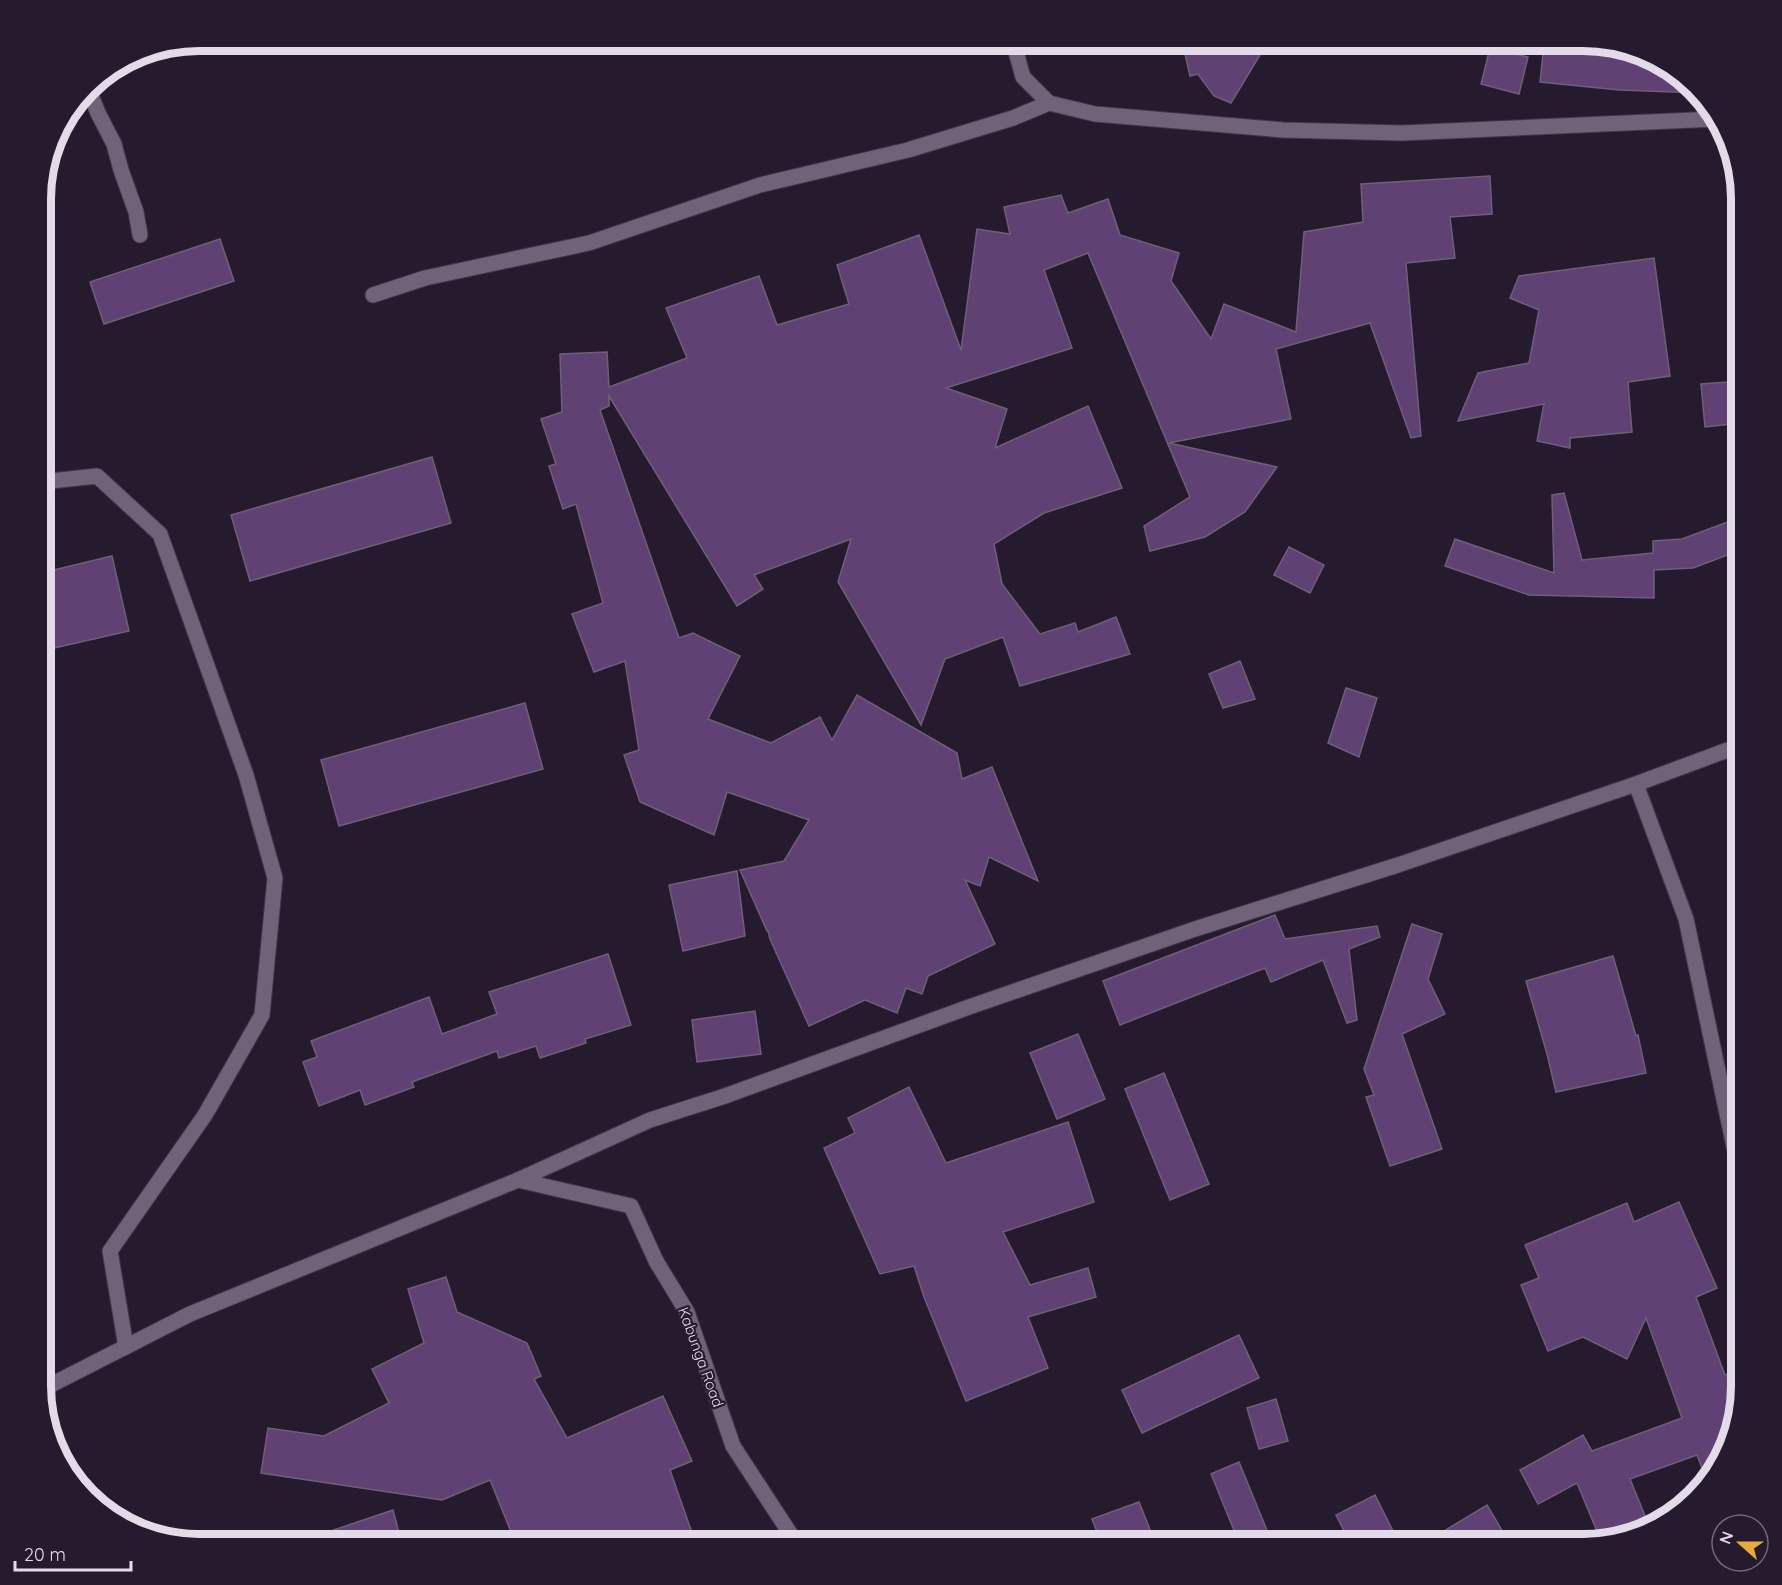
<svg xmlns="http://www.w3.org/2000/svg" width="1782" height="1585" viewBox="0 0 1782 1585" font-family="Quicksand,sans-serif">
<rect width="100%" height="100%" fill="#261b2e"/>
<g fill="#604173" stroke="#6d6076" stroke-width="1.5">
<path d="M1182,40H1269L1231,103L1214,96L1198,74L1190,76Z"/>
<path d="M1544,44L1646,54L1695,87L1699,93L1619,90L1540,82Z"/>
<path d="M1490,48L1528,57L1519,94L1481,84Z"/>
<path d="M1490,176L1492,214L1450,217L1455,258L1406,263L1421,436L1411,438L1370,323L1276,349L1291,419L1169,443L1277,467L1245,512L1205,537L1150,551L1144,526L1190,497L1088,253L1044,270L1072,348L946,388L1007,409L995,448L1088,406L1122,488L1044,513L994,544L1002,584L1040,634L1075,623L1078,632L1116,617L1130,654L1020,686L1003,637L945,659L921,725L838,582L851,539L754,575L763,589L737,606L609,396V406L600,410L679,638L693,633L740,656L708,719L771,743L820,717L832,740L857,695L957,753L962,779L992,767L1038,881L989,857L980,886L965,880L995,944L928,976L922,994L906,988L897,1013L865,1000L809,1026L770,939L768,931H767L740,870L784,861L809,820L727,792L714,835L640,802L624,755L639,750L625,661L594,672L572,614L603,603L576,504L563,509L549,466L556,464L541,419L562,412L560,354L607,352L609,387L687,358L666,308L759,276L777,325L849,304L837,265L919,235L961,350L977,229L1010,234L1004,207L1061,195L1068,213L1108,199L1120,235L1179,253L1171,281L1211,339L1224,304L1296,332L1304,232L1363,222L1361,184Z"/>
<path d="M220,239L234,281L104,324L90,282Z"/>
<path d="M1654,258L1670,376L1628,382L1632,432L1570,438V448L1537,441L1544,404L1458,421L1478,373L1529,363L1539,310L1510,298L1519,276Z"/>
<path d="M1741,381V423L1705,427L1701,384Z"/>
<path d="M432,457L451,523L250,581L231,515Z"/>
<path d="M1564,493L1582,560L1653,553V541L1682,539L1733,520L1741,545V550L1693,568L1654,570V598L1529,595L1445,566L1455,539L1554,573L1552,495Z"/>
<path d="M1289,547L1324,565L1310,593L1274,575Z"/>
<path d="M112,556L129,631L41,651V573Z"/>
<path d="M1240,661L1255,699L1223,708L1209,674Z"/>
<path d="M1346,688L1377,698L1359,757L1328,743Z"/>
<path d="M525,703L543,769L339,826L321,760Z"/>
<path d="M737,871L745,936L683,951L669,885Z"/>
<path d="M1275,915L1285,939L1377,926L1380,937L1349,949L1357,1020L1347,1023L1323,960L1271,982L1265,968L1120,1025L1103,981Z"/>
<path d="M1412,924L1442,934L1428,979L1445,1014L1402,1034L1442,1149L1390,1166L1366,1097L1374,1095L1364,1069Z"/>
<path d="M608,954L631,1025L585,1039L586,1043L540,1058L536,1046L499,1058L497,1051L412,1082L414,1087L365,1105L360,1090L319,1106L303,1062L317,1057L311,1041L429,997L442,1034L497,1014L489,992Z"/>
<path d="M1613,956L1636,1036L1638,1035L1646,1073L1556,1092L1547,1054L1526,981Z"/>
<path d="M755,1011L761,1054L697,1062L692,1020Z"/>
<path d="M1078,1034L1105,1099L1057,1119L1030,1053Z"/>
<path d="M1164,1073L1209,1184L1170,1200L1125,1089Z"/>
<path d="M909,1087L946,1163L1068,1122L1094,1202L1003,1232L1030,1285L1088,1268L1096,1297L1028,1317L1048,1368L966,1401L924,1297L914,1266L880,1274L824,1148L855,1133L848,1118Z"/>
<path d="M1679,1202L1717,1288L1696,1297L1725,1375L1741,1369V1396L1729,1447L1707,1481L1697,1455L1630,1479L1650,1528L1644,1532L1601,1541L1577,1483L1538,1504L1520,1470L1583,1435L1592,1451L1682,1418L1646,1318L1627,1359L1583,1337L1548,1351L1521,1285L1539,1278L1525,1245L1627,1203L1634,1222Z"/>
<path d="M446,1277L457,1312L527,1343L541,1376L534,1379L567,1438L663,1396L692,1461L670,1470L696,1544H516L490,1480L442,1500L261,1473L268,1428L324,1436L389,1403L372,1369L424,1343L408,1289Z"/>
<path d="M1239,1335L1259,1378L1142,1433L1122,1390Z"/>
<path d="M1276,1399L1288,1441L1259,1449L1247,1408Z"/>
<path d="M1239,1462L1273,1545H1240L1211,1474Z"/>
<path d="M1375,1495L1400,1545H1351L1336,1515Z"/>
<path d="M1139,1502L1151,1532L1141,1536L1144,1545H1102L1092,1519Z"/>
<path d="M1487,1505L1503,1532L1482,1545H1421Z"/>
<path d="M393,1510L402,1544H308L307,1539Z"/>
</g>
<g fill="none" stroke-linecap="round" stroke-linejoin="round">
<defs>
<path id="service" d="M88,88L98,113L114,144L121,170L136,212L140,235"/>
<g id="minor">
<path d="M1013,41L1023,77L1049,103L1095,114L1283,130L1402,133L1716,119"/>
<path d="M373,295L425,278L589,243L760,185L908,150L1013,118L1049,103"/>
<path d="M41,482L97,476L160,534L246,775L275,878L262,1015L205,1115L110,1251L126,1347"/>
<path d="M1636,784L1686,919L1741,1180"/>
<path d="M518,1180L631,1206L656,1261L687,1312L733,1446L797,1544"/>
<path d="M41,1390L190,1314L518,1180L650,1120L725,1096L969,1007L1195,929L1398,865L1636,784L1741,745"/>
</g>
</defs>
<use href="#service" stroke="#423848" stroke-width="17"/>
<use href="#minor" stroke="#423848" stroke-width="17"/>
<use href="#service" stroke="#706379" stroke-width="15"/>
<use href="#minor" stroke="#706379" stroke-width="15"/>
</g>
<g text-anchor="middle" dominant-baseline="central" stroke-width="4.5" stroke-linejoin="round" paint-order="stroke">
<g font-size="15" fill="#e3dbe8" stroke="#261b2e">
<text transform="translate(701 1357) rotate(70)">Kabunga Road</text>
</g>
</g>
<path d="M0 0H1782V1585H0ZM199 51H1583A148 148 0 0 1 1731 199V1386A148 148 0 0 1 1583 1534H199A148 148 0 0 1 51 1386V199A148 148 0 0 1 199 51Z" fill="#261b2e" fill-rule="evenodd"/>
<path fill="none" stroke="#e3dbe8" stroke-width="8" d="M199 51H1583A148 148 0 0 1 1731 199V1386A148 148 0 0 1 1583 1534H199A148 148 0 0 1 51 1386V199A148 148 0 0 1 199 51Z"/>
<g transform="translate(1740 1543) rotate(291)"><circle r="28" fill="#261b2e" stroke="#726878" stroke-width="1.5"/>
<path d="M0-4.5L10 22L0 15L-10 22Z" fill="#e7ac37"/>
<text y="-9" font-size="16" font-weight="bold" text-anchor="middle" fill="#e3dbe8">N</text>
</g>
<path d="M15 1561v9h116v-9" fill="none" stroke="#e3dbe8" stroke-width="3"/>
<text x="24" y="1561" font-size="18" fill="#e3dbe8" stroke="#261b2e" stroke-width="4.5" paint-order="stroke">20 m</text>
</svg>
